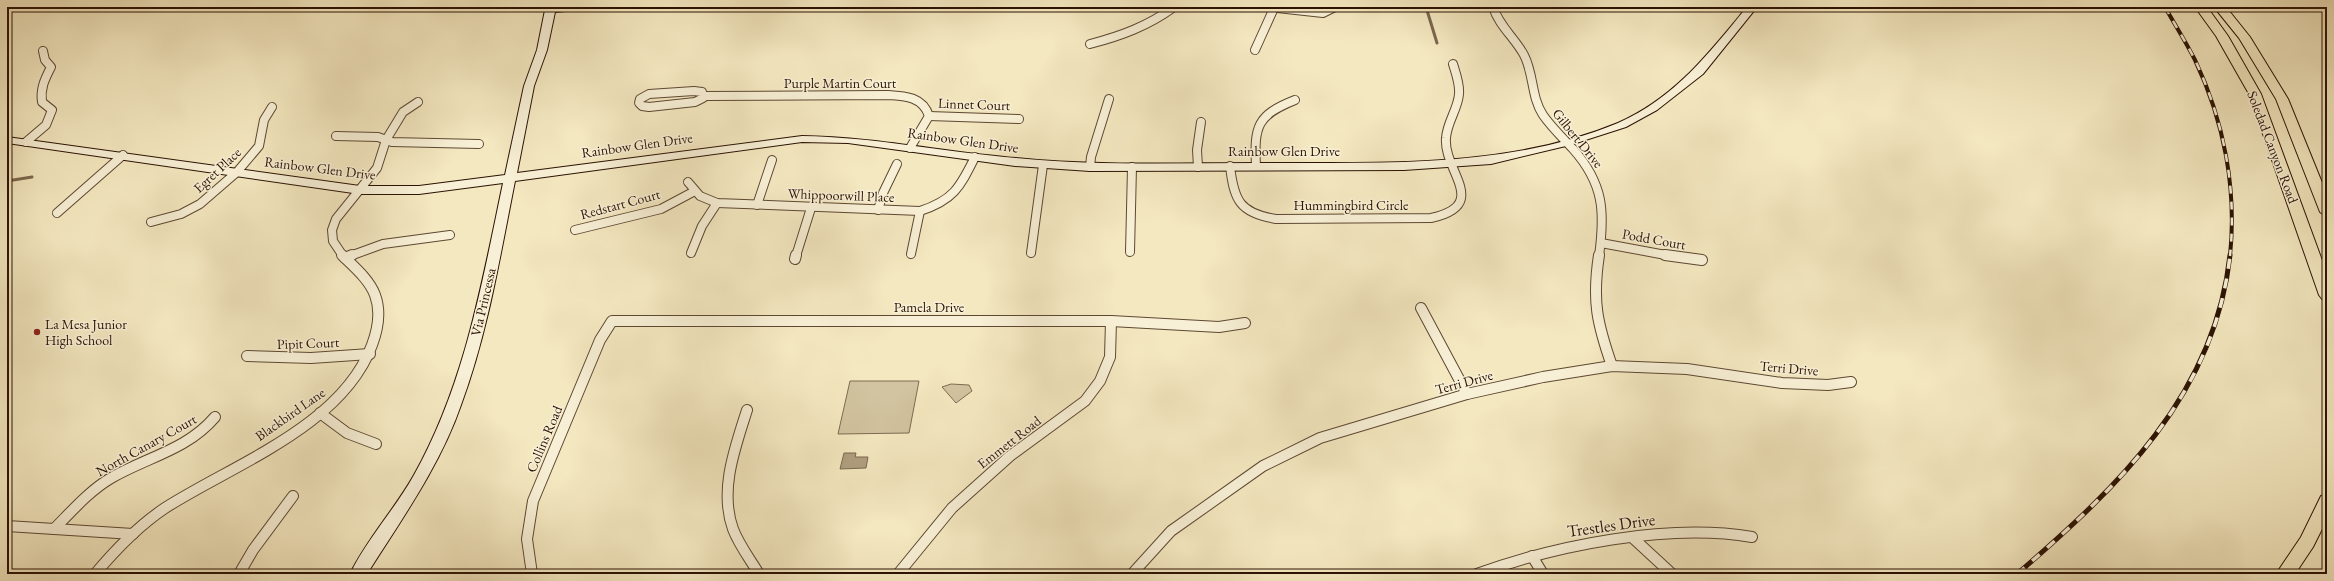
<svg xmlns="http://www.w3.org/2000/svg" width="2334" height="581" viewBox="0 0 2334 581" font-family="'EB Garamond',serif">
<rect width="100%" height="100%" fill="#f4e8c0"/>
<filter id="stains"><feTurbulence type="fractalNoise" baseFrequency=".005" numOctaves="4"/><feColorMatrix values="0 0 0 0 .2 0 0 0 0 .09 0 0 0 0 .02 0 0 0 .5 -.17"/></filter>
<radialGradient id="worn" r=".72"><stop offset=".6" stop-color="#630" stop-opacity="0"/><stop offset="1" stop-color="#630" stop-opacity=".3"/></radialGradient>
<g fill="#d2c4a0" stroke="#7e6b52">
<path d="M850,381H919L909,433L838,434Z"/>
<path d="M951,384L969,385L972,391L956,403L942,387Z"/>
</g>
<path fill="#b09f80" stroke="#7b674e" d="M844,453H856L855,457H868L866,468L840,469Z"/>
<g fill="none" stroke-linecap="round" stroke-linejoin="round">
<g stroke="#7b674e" stroke-width="3">
<path d="M1426,7L1437,43"/>
<path d="M7,181L32,177"/>
</g>
<defs>
<g id="street-far1">
<path d="M1269,7L1323,13L1335,7"/>
<path d="M1493,7C1499,26 1515,38 1524,55C1534,74 1531,97 1543,115C1552,128 1563,138 1573,149C1604,184 1605,212 1599,256"/>
<path d="M1090,44C1121,36 1148,26 1174,7"/>
<path d="M1255,50L1274,8"/>
<path d="M694,91L702,92L703,98L695,102L649,107L642,106L639,103L640,99L649,94Z"/>
<path d="M704,96L888,95C906,96 923,97 929,116L910,148"/>
<path d="M929,116L1019,119"/>
<path d="M336,136L378,137L392,142L479,144"/>
<path d="M26,142L46,125L52,110L42,102C40,88 45,79 51,67L45,60L43,51"/>
<path d="M1230,166C1234,201 1240,213 1276,219L1431,218C1491,205 1443,171 1446,138C1447,122 1458,109 1459,94C1460,84 1456,74 1453,64"/>
<path d="M1256,166C1254,126 1257,115 1295,100"/>
<path d="M1090,167L1091,157L1109,99"/>
<path d="M1198,167L1197,150L1201,122"/>
<path d="M688,182L700,196L717,203L920,211C954,200 960,187 975,157"/>
<path d="M757,205L772,160"/>
<path d="M878,210L883,193L897,164"/>
<path d="M57,213L123,155"/>
<path d="M151,222L181,214L200,204L237,172L259,146L264,120L272,107"/>
<path d="M575,230L661,209L693,192"/>
<path d="M1601,243L1671,256"/>
<path d="M1130,252L1132,167"/>
<path d="M691,253L702,226L717,203"/>
<path d="M1031,253L1043,165"/>
<path d="M911,254L920,211"/>
<path d="M343,256L333,241L332,230L336,219L377,168L386,140L403,112L418,102"/>
<path d="M350,256L383,244L450,235"/>
<path d="M796,256L811,208"/>
</g>
<g id="street">
<path d="M1599,255C1592,301 1597,323 1612,366"/>
<path d="M1665,255L1702,260"/>
<path d="M345,258L352,255"/>
<path d="M795,259L796,255"/>
<path d="M1421,308L1467,394"/>
<path d="M247,356L311,358L370,354"/>
<path d="M747,410C735,448 719,490 733,529C739,545 750,559 759,574"/>
<path d="M320,413L347,433L376,444"/>
<path d="M7,526L133,534"/>
<path d="M54,529C72,511 89,491 111,478C147,457 187,450 215,417"/>
<path d="M1633,538L1672,574"/>
<path d="M1532,556L1543,574"/>
<path d="M95,574C116,549 138,526 165,508C234,464 342,426 372,345C378,329 381,311 375,295C369,279 354,267 342,255"/>
<path d="M239,574L253,550L293,496"/>
<path d="M532,574L527,539L533,501L600,340L612,321H1111L1219,327L1245,323"/>
<path d="M898,574L952,508L1010,456L1085,401L1100,381L1110,357L1111,321"/>
<path d="M1132,574L1171,531L1263,466L1320,438L1467,394L1543,377L1612,366L1687,369L1782,383L1828,385L1851,382"/>
<path d="M1477,574C1557,545 1668,523 1752,537"/>
</g>
<path id="secondary" d="M550,7H580L575,10L555,12L547,50L534,86L517,173L802,136C874,137 944,152 1016,158C1096,166 1176,163 1257,163C1376,162 1505,170 1618,123C1675,98 1709,53 1747,7H1757L1703,74L1657,110L1626,127L1570,145L1491,164L1404,170L1090,171L1015,166L848,143L802,142L515,181C500,256 488,332 461,405C440,466 401,520 367,574H350C367,539 395,509 414,475C465,384 482,283 503,183L419,194H360L7,143V137L360,186H419L505,175L524,86L537,50L545,10Z"/>
<g id="primary">
<path d="M2195,7H2207L2228,36L2261,94L2327,274V300L2322,299L2319,295L2249,94L2216,36Z"/>
<path d="M2214,7H2226L2250,37L2288,99L2327,195V217L2320,212L2276,99L2239,38Z"/>
<path d="M2327,494V519L2313,547L2295,574H2276L2301,537L2321,496Z"/>
</g>
</defs>
<use href="#street-far1" stroke="#5d4832" stroke-width="10"/>
<use href="#street" stroke="#5d4832" stroke-width="12"/>
<use href="#secondary" stroke="#2b1203" stroke-width="2"/>
<use href="#primary" stroke="#2b1203" stroke-width="2"/>
<use href="#street-far1" stroke="#f8f0d6" stroke-width="8"/>
<use href="#street" stroke="#f8f0d6" stroke-width="10"/>
<use href="#secondary" fill="#f8f0d6" fill-rule="evenodd"/>
<use href="#primary" fill="#f4e8c0" fill-rule="evenodd"/>
<defs>
<path id="rail-far1" d="M2165,7C2175,25 2186,42 2195,60C2224,121 2237,189 2230,256"/>
<path id="rail" d="M2017,574C2117,488 2215,395 2230,255"/>
</defs>
<use href="#rail-far1" stroke="#2b1203" stroke-width="4"/>
<use href="#rail" stroke="#2b1203" stroke-width="5"/>
<use href="#rail-far1" stroke="#f8f0d6" stroke-width="2.5" stroke-dasharray="8" stroke-linecap="butt"/>
<use href="#rail" stroke="#f8f0d6" stroke-width="3.5" stroke-dasharray="10" stroke-linecap="butt"/>
</g>
<circle fill="#8f2418" stroke="#f8f0d6" stroke-width="1.5" cx="37" cy="332" r="4"/>
<g text-anchor="middle" dominant-baseline="central" stroke-width="3" stroke-linejoin="round" paint-order="stroke">
<g font-size="14" fill="#2b1203" stroke="#f8f0d6">
<text x="840" y="83">Purple Martin Court</text>
<text transform="translate(974 104) rotate(2)">Linnet Court</text>
<text transform="translate(1578 138) rotate(51)">Gilbert Drive</text>
<text transform="translate(963 140) rotate(8)">Rainbow Glen Drive</text>
<text transform="translate(637 145) rotate(-8)">Rainbow Glen Drive</text>
<text transform="translate(2273 147) rotate(69)">Soledad Canyon Road</text>
<text x="1284" y="151">Rainbow Glen Drive</text>
<text transform="translate(320 168) rotate(7)">Rainbow Glen Drive</text>
<text transform="translate(217 170) rotate(-43)">Egret Place</text>
<text transform="translate(841 195) rotate(2)">Whippoorwill Place</text>
<text transform="translate(620 204) rotate(-15)">Redstart Court</text>
<text x="1351" y="205">Hummingbird Circle</text>
<text transform="translate(1654 239) rotate(10)">Podd Court</text>
<text transform="translate(483 302) rotate(-77)">Via Princessa</text>
<text x="929" y="307">Pamela Drive</text>
<text transform="translate(308 343) rotate(-2)">Pipit Court</text>
<text transform="translate(1789 368) rotate(5)">Terri Drive</text>
<text transform="translate(1464 382) rotate(-15)">Terri Drive</text>
<text transform="translate(290 414) rotate(-35)">Blackbird Lane</text>
<text transform="translate(544 439) rotate(-67)">Collins Road</text>
<text transform="translate(1009 442) rotate(-38)">Emmett Road</text>
<text transform="translate(146 445) rotate(-29)">North Canary Court</text>
</g>
<g font-size="14" fill="#2b1203" stroke="#f8f0d6" text-anchor="start">
<text x="45" y="324">La Mesa Junior<tspan x="45" dy="16">High School</tspan></text>
</g>
<g font-size="17" fill="#2b1203" stroke="#f8f0d6">
<text transform="translate(1611 525) rotate(-8)">Trestles Drive</text>
</g>
</g>
<rect width="2334" height="581" fill="none" stroke="#f4e8c0" stroke-width="24"/>
<rect x="8" y="8" width="2318" height="565" fill="none" stroke="#2b1203" stroke-width="2"/>
<rect x="12" y="12" width="2310" height="557" fill="none" stroke="#2b1203"/>
<rect width="100%" height="100%" filter="url(#stains)"/>
<rect width="100%" height="100%" fill="url(#worn)"/>
</svg>
